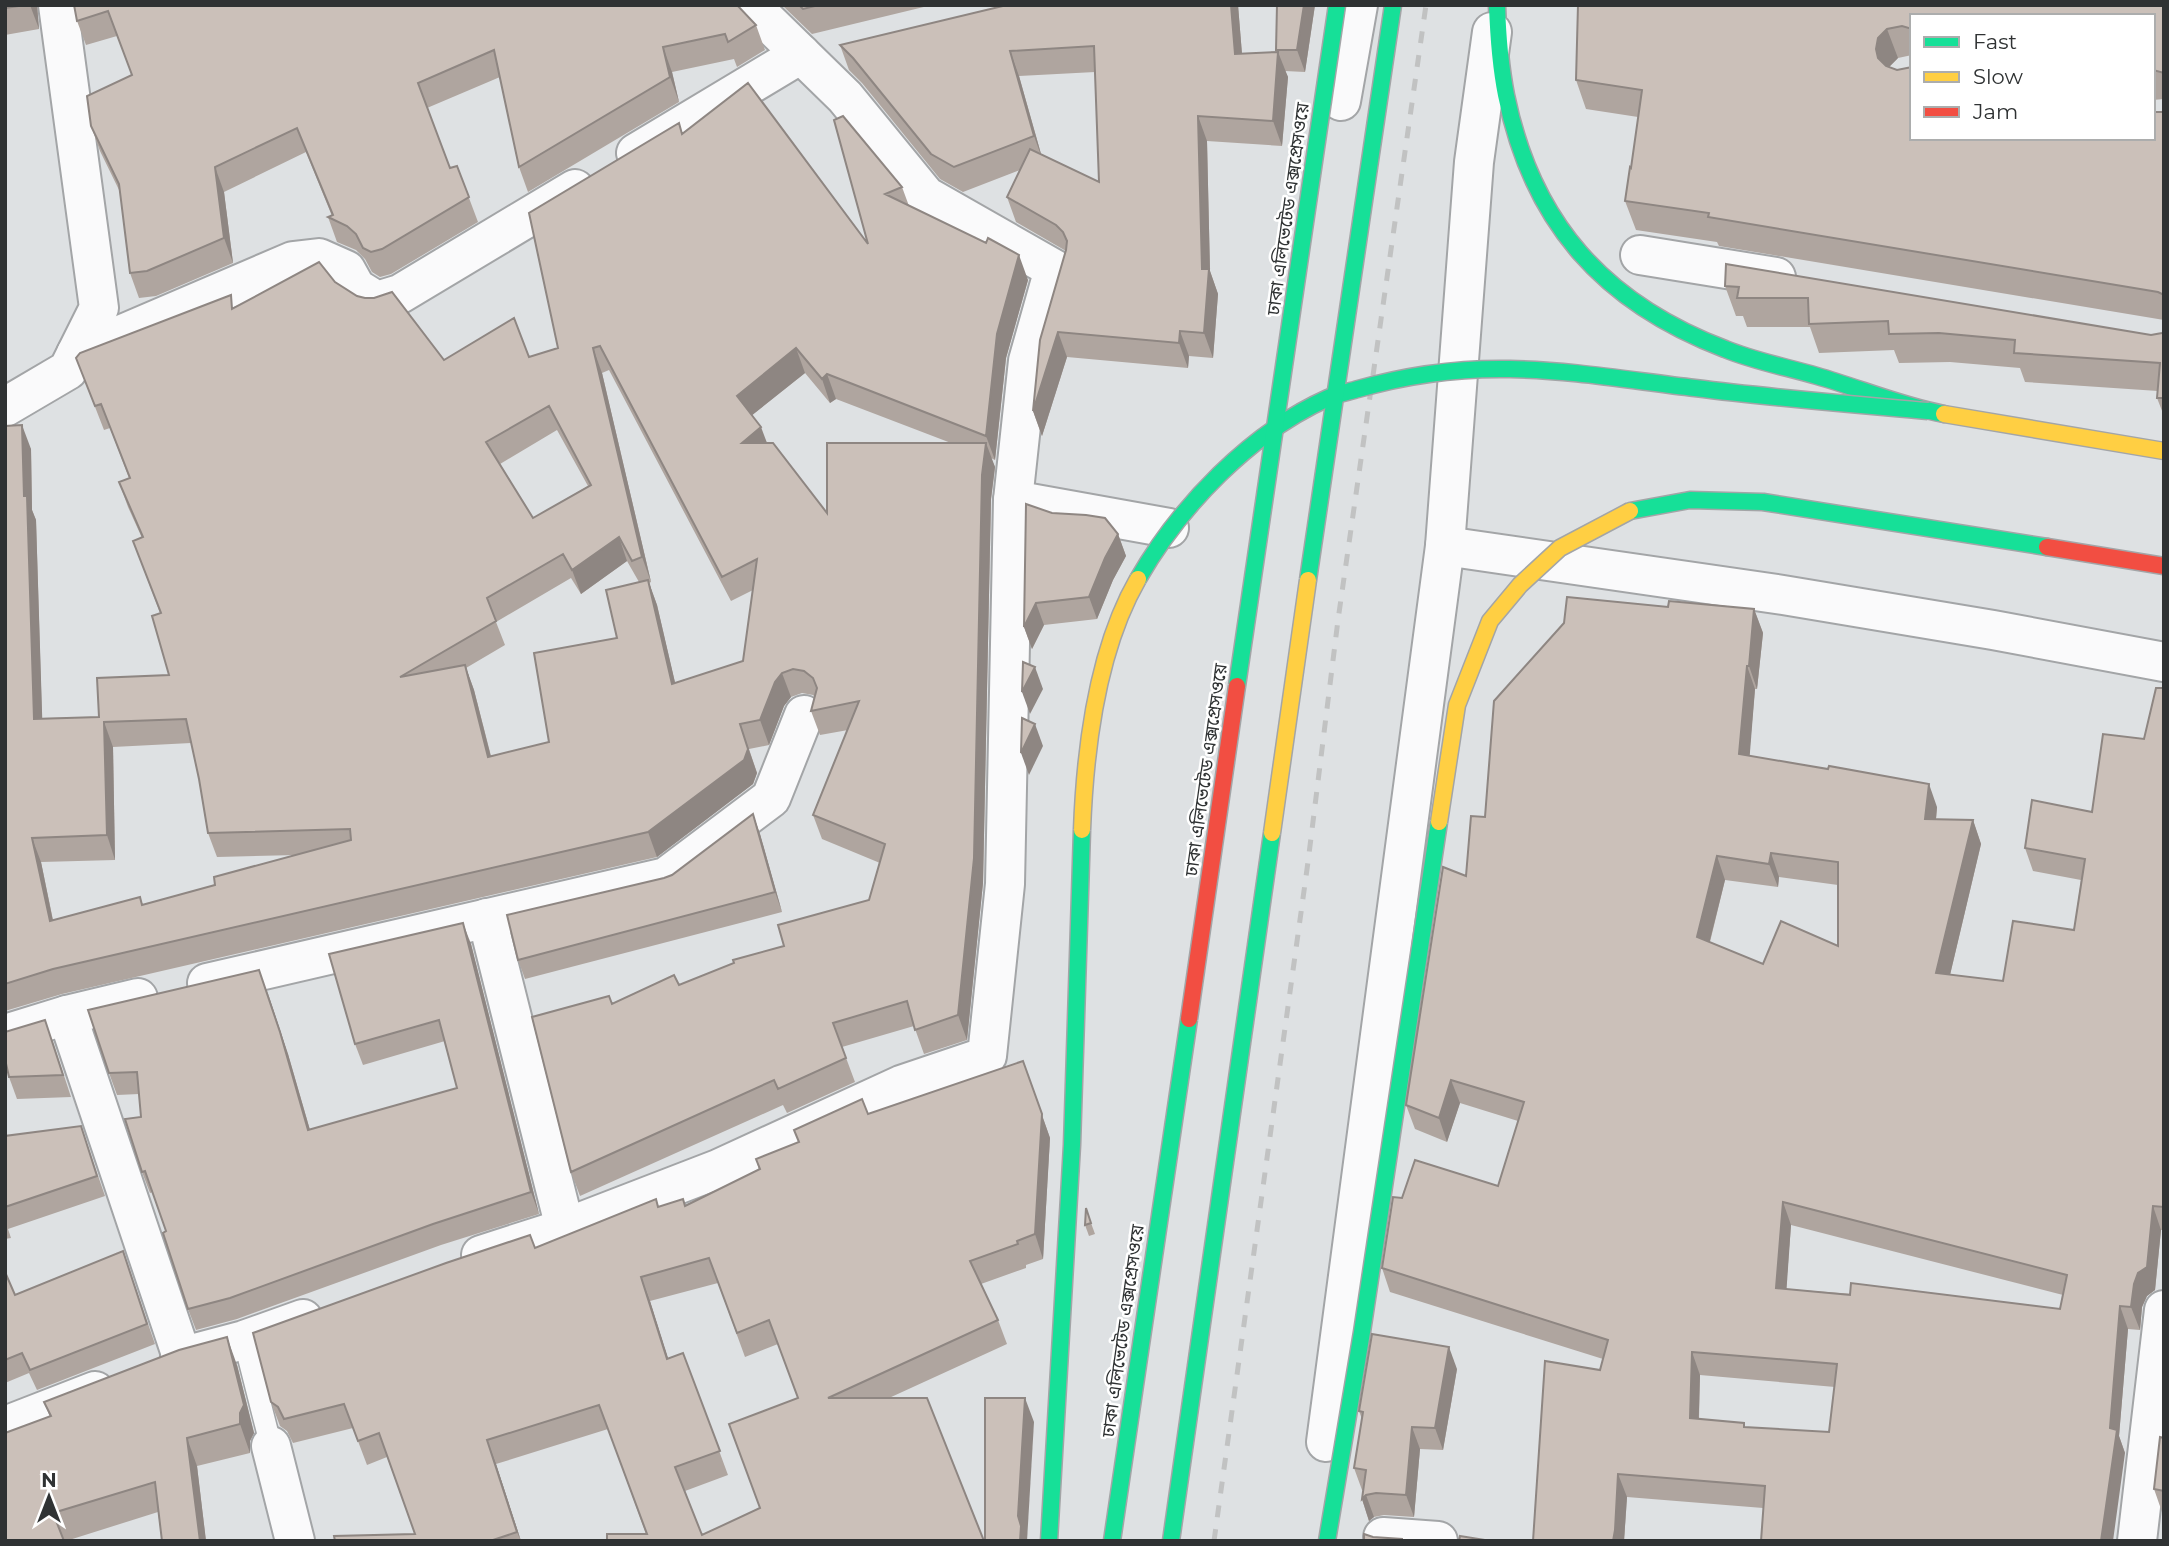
<svg xmlns="http://www.w3.org/2000/svg" width="2169" height="1546" viewBox="0 0 2169 1546" font-family="Montserrat,'Noto Sans Bengali',sans-serif">
<rect width="100%" height="100%" fill="#dee1e3"/>
<g fill="none" stroke-linecap="round" stroke-linejoin="round">
<defs>
<path id="lane" d="M244,1340L271,1446"/>
<g id="street">
<path d="M1341,101L1358,5"/>
<path d="M636,153L801,54"/>
<path d="M1640,255L1776,277"/>
<path d="M76,354L293,261L319,258L346,270L356,288L377,301L400,294L575,189"/>
<path d="M5,407L68,370L99,308L58,5"/>
<path d="M1013,500L1169,528"/>
<path d="M1445,546L1783,595L1993,630L2164,662"/>
<path d="M487,918L565,1228"/>
<path d="M207,983L666,877L771,798L804,715"/>
<path d="M67,1015L182,1357"/>
<path d="M5,1034L67,1015L138,998"/>
<path d="M481,1255L565,1228L718,1169L901,1085L987,1056L1005,884L1013,500L1028,361L1054,269L926,196L845,97L762,16L758,5"/>
<path d="M180,1357L244,1340L303,1319"/>
<path d="M5,1426L95,1391"/>
<path d="M1326,1442L1445,546L1474,162L1492,32"/>
<path d="M271,1446L295,1541"/>
<path d="M1383,1537L1438,1541"/>
<path d="M2137,1541L2164,1310"/>
</g>
<g id="fast">
<path d="M1497,5C1498,35 1500,65 1506,95C1532,223 1604,303 1725,349C1754,361 1786,367 1817,376C1859,388 1901,406 1944,414"/>
<path d="M1630,511L1690,500L1763,502L2047,547"/>
</g>
<path id="slow" d="M1944,414L2164,451"/>
<path id="jam" d="M2047,547L2164,566"/>
</defs>
<use href="#lane" stroke="#a3a5a7" stroke-width="24"/>
<use href="#street" stroke="#a3a5a7" stroke-width="42"/>
<use href="#fast" stroke="#a3a5a7" stroke-width="19"/>
<use href="#slow" stroke="#a3a5a7" stroke-width="19"/>
<use href="#jam" stroke="#a3a5a7" stroke-width="19"/>
<use href="#lane" stroke="#fafafb" stroke-width="21"/>
<use href="#street" stroke="#fafafb" stroke-width="38"/>
<use href="#fast" stroke="#16e098" stroke-width="16"/>
<use href="#slow" stroke="#ffcf43" stroke-width="16"/>
<use href="#jam" stroke="#f24e42" stroke-width="16"/>
<path stroke="#c1c2c2" stroke-width="2" d="M1171,1541L1266,856L1304,619L1388,5"/>
<path stroke="#c1c2c2" stroke-width="5" stroke-dasharray="12 12" stroke-linecap="butt" d="M1214,1541L1308,862L1338,620L1426,5"/>
<defs>
<g id="fast-bridge">
<path d="M1138,579C1180,506 1250,433 1328,398C1337,394 1348,392 1358,389C1407,375 1460,368 1510,369C1572,370 1634,381 1695,388C1773,398 1850,404 1928,411"/>
<path d="M1308,580L1393,5"/>
<path d="M1237,686L1337,5"/>
<path d="M1049,1541L1072,1145L1082,830"/>
<path d="M1112,1541L1189,1019"/>
<path d="M1171,1541L1272,833"/>
<path d="M1327,1541L1362,1332L1439,822"/>
</g>
<g id="slow-bridge">
<path d="M1439,822L1457,705L1490,621L1520,585L1560,548L1630,511"/>
<path d="M1082,830C1085,749 1097,650 1138,579"/>
<path d="M1272,833L1308,580"/>
</g>
<path id="jam-bridge" d="M1189,1019L1237,686"/>
</defs>
<use href="#fast-bridge" stroke="#a3a5a7" stroke-width="19" stroke-linecap="butt"/>
<use href="#slow-bridge" stroke="#a3a5a7" stroke-width="19" stroke-linecap="butt"/>
<use href="#jam-bridge" stroke="#a3a5a7" stroke-width="19" stroke-linecap="butt"/>
<use href="#fast-bridge" stroke="#16e098" stroke-width="16"/>
<use href="#slow-bridge" stroke="#ffcf43" stroke-width="16"/>
<use href="#jam-bridge" stroke="#f24e42" stroke-width="16"/>
</g>
<g fill="#afa59f" fill-rule="evenodd">
<path d="M5,5H37L39,29L5,35Z"/>
<path d="M74,5L756,25L765,50L737,67L734,59L672,72L679,102L528,192L519,167L500,77L427,108L450,168L457,166L478,222L391,274L380,277L372,272L365,259L356,250L337,242L328,217L332,216L306,152L224,192L233,263L156,296L139,298L130,273L120,192L100,151L91,126L132,75L117,36L86,45L77,21Z"/>
<path d="M782,5H932L812,34Z"/>
<path d="M1007,5H1238L1242,54L1277,52L1276,50L1277,5H1315L1305,72L1285,71L1288,77L1282,146L1207,141L1210,271L1218,294L1213,358L1189,356L1188,368L1067,357L1042,436L1033,411L1066,251L1016,222L1007,197L1020,170L963,192L940,179L862,83L849,70L840,45ZM1095,72L1099,182L1041,154L1019,76Z"/>
<path d="M1578,5H2164V99L2153,100V16H1912V55L1898,58L1889,67L1912,138L2162,112L2164,111V320L1719,246L1717,242L1636,230L1625,201L1631,168L1638,117L1586,109L1576,80Z"/>
<path d="M834,120L902,187L909,206L1028,280L1006,358L995,460L991,458L995,467L991,499L983,883L967,1040L924,1054L914,1026L842,1047L855,1082L787,1113L783,1105L580,1196L571,1172L609,996L612,1004L679,985L784,946L869,900L880,863L822,839L813,815L848,730L820,735L811,711L815,697L813,695L802,693L791,697L784,706L769,745L749,749L757,773L753,784L657,857L62,994L5,1011V426L31,449L32,510L36,520L42,718L99,717L169,675L160,613L133,541L142,538L128,507L119,482L129,478L110,428L104,430L76,358L235,307L335,282L444,360L529,357L558,348L683,133L868,244ZM609,370L731,601L753,590L743,661L675,683L657,605L649,583L651,582L602,373ZM805,373L830,403L836,399L951,443L827,513L767,443L752,415ZM557,430L588,486L533,518L500,464ZM627,561L639,582L617,638L549,742L491,756L474,690L466,668L505,645L496,622L571,578L581,594ZM191,743L199,779L208,833L217,857L297,855L215,885L143,905L53,920L41,862L115,860L113,747Z"/>
<path d="M1726,264L2151,335L2162,333L2164,332V416L2157,398L2158,391L2025,382L2020,368L1950,362L1899,363L1894,350L1819,353L1810,327H1747L1743,316H1736L1725,286Z"/>
<path d="M1052,513L1118,534L1126,556L1113,580L1097,619L1044,625L1032,649L1024,627Z"/>
<path d="M1668,607L1754,609L1763,633L1757,689H1755L1749,756L1937,807L1936,819L1973,820L1981,844L1950,975L2003,981L2074,930L2081,880L2033,871L2025,848L2092,812L2144,739L2164,688V1230H2161L2155,1290L2147,1296L2142,1307L2140,1330L2128,1329L2119,1436L2125,1453L1763,1508L1627,1497L1624,1541H1533L1600,1370L1603,1359L1390,1292L1382,1268L1402,1198L1498,1186L1518,1121L1460,1103L1447,1142L1415,1129L1406,1105L1466,876L1485,817ZM1779,877L1838,885V946L1763,964L1710,942L1725,880L1778,887ZM1791,1225L2063,1295L2060,1309L1786,1289ZM1700,1375L1835,1387L1829,1432L1746,1427L1699,1419Z"/>
<path d="M760,834L782,912L525,979L518,960L664,878Z"/>
<path d="M471,944L539,1214L441,1245L237,1319L196,1330L188,1309L166,1231L153,1192L150,1193L142,1172L141,1117L139,1094L117,1095L109,1073L267,991L288,1054L310,1130L457,1088L445,1041L363,1065L355,1044Z"/>
<path d="M53,1042L71,1097L17,1099L9,1077Z"/>
<path d="M1023,1061L1050,1138L1043,1259L1026,1265V1268L981,1284L998,1320L1007,1344L889,1398H927L984,1541H607V1534H646L608,1429L496,1464L521,1541H335L334,1536L415,1534L387,1457L367,1465L353,1428L293,1443L287,1431L280,1426L271,1402L253,1333L446,1263L530,1235L535,1248L656,1199L659,1207L683,1199L686,1206L759,1170L756,1159L799,1142L794,1130L862,1099L868,1114ZM718,1283L745,1357L778,1344L798,1398L729,1424L760,1508L702,1535L685,1491L728,1475L683,1353L668,1359L650,1301Z"/>
<path d="M81,1126L105,1196L8,1229L11,1238L5,1239V1136Z"/>
<path d="M1091,1223L1095,1234L1089,1236L1085,1225Z"/>
<path d="M123,1251L155,1344L37,1390L29,1373L5,1383V1272L15,1295Z"/>
<path d="M237,1365L254,1433L250,1441V1453L197,1466L206,1541H162L158,1512L66,1541H5L50,1417L44,1402Z"/>
<path d="M1457,1369L1443,1450L1420,1449L1414,1517L1384,1515L1374,1517L1369,1521L1362,1499L1363,1490H1362L1354,1468L1362,1419L1359,1411Z"/>
<path d="M2164,1438V1513L2162,1512L2154,1489Z"/>
</g>
<g fill="#8e8682">
<path d="M30,5H37L39,29Z"/>
<path d="M1231,5H1238L1244,79L1235,54Z"/>
<path d="M1304,5H1315L1305,72L1297,50Z"/>
<path d="M1887,29L1898,58L1889,67L1886,78L1878,58L1876,49L1878,38Z"/>
<path d="M663,47L672,72L679,102L670,77Z"/>
<path d="M1010,51L1019,76L1043,161L1034,136Z"/>
<path d="M1278,52L1288,77L1282,146L1273,121Z"/>
<path d="M1198,116L1207,141L1210,271L1218,294L1213,358L1204,333Z"/>
<path d="M215,167L224,192L233,263L224,238Z"/>
<path d="M1019,255L1028,280L1006,358L995,460L986,436L997,334Z"/>
<path d="M1180,331L1189,356L1188,368L1179,343Z"/>
<path d="M1058,332L1067,357L1042,436L1033,411Z"/>
<path d="M593,348L602,373L651,582L642,557Z"/>
<path d="M796,348L805,373L746,420L737,396Z"/>
<path d="M827,374L836,399L830,403L822,379Z"/>
<path d="M22,425L31,449L32,510L36,520L43,743L34,719L24,496Z"/>
<path d="M761,427L770,451L742,443Z"/>
<path d="M986,443L995,467L991,499L983,883L967,1040L958,1015L982,475Z"/>
<path d="M1118,534L1126,556L1113,580L1097,619L1089,597L1105,558Z"/>
<path d="M619,537L627,561L581,594L572,570Z"/>
<path d="M648,580L657,605L681,708L672,684Z"/>
<path d="M1036,603L1044,625L1032,649L1024,627Z"/>
<path d="M1754,609L1763,633L1757,689L1749,666Z"/>
<path d="M465,665L474,690L497,781L488,757Z"/>
<path d="M1747,666L1755,689L1748,777L1739,754Z"/>
<path d="M1035,667L1043,689L1030,714L1022,692Z"/>
<path d="M782,673L791,697L784,706L769,745L760,720L775,682Z"/>
<path d="M104,722L113,747L115,860L107,835Z"/>
<path d="M740,724L757,773L753,784L657,857L648,832Z"/>
<path d="M1035,724L1043,746L1029,775L1021,753Z"/>
<path d="M1929,784L1937,807L1934,842L1925,819Z"/>
<path d="M753,814L760,834L782,912L775,892Z"/>
<path d="M1973,820L1981,844L1945,996L1936,973Z"/>
<path d="M32,838L41,862L58,946L50,921Z"/>
<path d="M1771,853L1779,877L1778,887L1769,864Z"/>
<path d="M1717,856L1725,880L1705,960L1697,937Z"/>
<path d="M463,923L471,944L539,1214L531,1192Z"/>
<path d="M267,991L288,1054L316,1151L308,1130Z"/>
<path d="M1023,1061L1050,1138L1043,1259L1035,1234Z"/>
<path d="M1451,1080L1460,1103L1447,1142L1439,1118Z"/>
<path d="M1783,1202L1791,1225L1785,1311L1776,1288Z"/>
<path d="M2153,1206L2161,1230L2155,1290L2147,1296L2142,1307L2140,1330L2131,1307L2134,1284Z"/>
<path d="M641,1277L650,1301L676,1383L667,1359Z"/>
<path d="M2120,1306L2128,1329L2119,1436L2125,1453L2113,1541H2101Z"/>
<path d="M227,1337L237,1365L254,1433L250,1441V1453L240,1424Z"/>
<path d="M1449,1347L1457,1369L1443,1450L1435,1428Z"/>
<path d="M1692,1352L1700,1375L1698,1442L1690,1418Z"/>
<path d="M1025,1398L1034,1422L1027,1541H1020L1018,1516Z"/>
<path d="M1412,1427L1420,1449L1414,1517L1406,1495Z"/>
<path d="M187,1438L197,1466L206,1541H200Z"/>
<path d="M487,1440L496,1464L521,1541L517,1532Z"/>
<path d="M1618,1474L1627,1497L1624,1541H1613Z"/>
<path d="M1366,1495L1374,1517L1369,1521L1362,1499Z"/>
</g>
<g fill="#cbc0b9" stroke="#8e8682" stroke-width="2" fill-rule="evenodd">
<path d="M5,5H25L5,8Z"/>
<path d="M74,5H737L756,25L728,42L725,34L663,47L670,77L519,167L494,50L418,83L450,168L457,166L469,197L382,249L371,252L363,248L356,234L347,226L328,217L333,215L297,128L215,167L224,238L147,271L130,273L119,184L91,126L87,96L132,75L108,11L77,21Z"/>
<path d="M799,5H819L803,9Z"/>
<path d="M1007,5H1231L1235,54L1278,52L1273,121L1198,116L1202,269H1209L1204,333L1180,331L1179,343L1058,332L1033,411L1040,340L1066,250L1067,241L1063,232L1056,225L1007,197L1030,149L1099,182L1094,46L1010,51L1034,136L954,167L931,154L853,58L840,45Z"/>
<path d="M1277,5H1304L1297,50H1276Z"/>
<path d="M1578,5H2164V73L2153,70V16H1912V29L1902,26L1887,29L1878,38L1876,49L1878,58L1886,66L1897,70L1912,67V138H2153V112H2162L2164,111V295L2158,292L1708,217L1709,213L1625,201L1630,167L1631,168L1642,90L1576,80Z"/>
<path d="M748,83L868,244L834,120L843,116L902,187L885,194L986,243L988,238L1019,255L997,334L986,436L827,374L822,379L796,348L737,396L761,427L742,443H773L827,513V443H986L982,475L974,858L958,1015L915,1030L907,1001L833,1023L846,1058L778,1089L774,1080L571,1172L532,1017L609,996L612,1004L674,975L679,985L734,963L733,960L784,946L778,925L869,900L885,844L813,815L859,701L811,711L817,688L813,678L804,671L793,669L782,673L775,682L760,720L740,724L748,749L744,760L648,832L53,969L5,984V426L22,425L24,496H27L34,719L99,717L97,678L169,675L152,616L161,613L133,541L143,537L119,482L130,478L101,404L95,406L76,358L80,353L231,295L232,309L319,262L335,282L357,296L365,298H374L392,292L444,360L514,318L529,357L558,348L529,213L679,123L682,134ZM600,346L722,577L757,559L743,661L672,684L648,580L606,590L617,638L534,653L549,742L488,757L465,665L400,677L496,621L487,598L563,554L572,570L619,537L632,561L642,557L593,348ZM549,406L591,485L533,518L486,442ZM186,719L199,779L208,833L350,829L351,840L214,877L215,885L142,905L140,897L50,921L32,838L107,835L104,722Z"/>
<path d="M1726,264L2151,335L2162,333L2164,332V398H2157L2160,363L2014,353L2015,340L1939,333L1889,334L1888,321L1809,324L1808,298H1737L1739,287L1725,286Z"/>
<path d="M1026,504L1052,513L1086,515L1105,518L1118,534L1105,558L1089,597L1036,603L1024,627Z"/>
<path d="M1567,597L1668,607L1669,601L1754,609L1749,666H1747L1739,754L1828,769L1829,766L1929,784L1925,819L1973,820L1936,973L2003,981L2013,921L2074,930L2085,859L2025,848L2032,800L2092,812L2103,734L2144,739L2156,688H2164V1207L2153,1206L2147,1267L2138,1273L2134,1284L2131,1307L2120,1306L2110,1428L2117,1430L2101,1541H1761L1765,1486L1618,1474L1615,1530L1613,1541H1533L1545,1361L1600,1370L1608,1340L1382,1268L1393,1197L1402,1198L1415,1160L1498,1186L1524,1102L1451,1080L1439,1118L1406,1105L1443,867L1466,876L1471,816L1485,817L1494,701L1564,623ZM1771,853L1838,862V946L1781,921L1763,964L1697,937L1717,856L1769,864ZM1783,1202L2067,1275L2060,1309L1851,1283L1850,1295L1776,1288ZM1692,1352L1837,1364L1829,1432L1744,1427V1423L1690,1418Z"/>
<path d="M1023,662L1035,667L1022,692Z"/>
<path d="M1022,718L1035,724L1021,753Z"/>
<path d="M753,814L775,892L518,960L507,915L664,878L672,875Z"/>
<path d="M463,923L531,1192L433,1224L230,1298L188,1309L163,1233L166,1231L145,1171L142,1172L125,1119L141,1117L137,1072L109,1073L88,1010L259,970L280,1032L308,1130L457,1088L439,1020L355,1044L329,954Z"/>
<path d="M45,1020L63,1075L9,1077L5,1059V1032Z"/>
<path d="M1023,1061L1042,1114L1035,1234L1017,1241L1018,1244L970,1261L998,1320L828,1398H927L984,1541H607V1534H647L599,1405L487,1440L517,1532L490,1541H335L334,1536L415,1534L379,1433L358,1441L344,1404L284,1419L278,1407L271,1402L253,1333L446,1263L530,1235L535,1248L656,1199L658,1207L683,1199L685,1206L760,1169L756,1159L799,1142L794,1130L862,1099L868,1114ZM709,1258L737,1333L769,1320L798,1398L729,1424L760,1508L702,1535L675,1467L720,1451L683,1353L667,1359L641,1277Z"/>
<path d="M81,1126L97,1176L5,1207V1136Z"/>
<path d="M1086,1208L1091,1223L1085,1225Z"/>
<path d="M123,1251L147,1324L30,1370L22,1353L5,1360V1272L15,1295Z"/>
<path d="M1372,1334L1449,1347L1435,1428L1412,1427L1406,1495L1376,1493L1366,1495L1362,1499L1366,1470L1354,1468L1363,1412L1359,1411Z"/>
<path d="M227,1337L244,1405L240,1413V1424L187,1438L200,1541H162L155,1482L53,1513L64,1541H5V1433L51,1416L44,1402L179,1350Z"/>
<path d="M985,1398H1025L1018,1516L1021,1526L1020,1541H985Z"/>
<path d="M2160,1437L2164,1438V1491L2154,1489Z"/>
<path d="M1364,1534L1373,1537L1402,1539V1541H1364Z"/>
<path d="M1460,1536L1491,1541H1459Z"/>
</g>
<g text-anchor="middle" dominant-baseline="central" stroke-width="5" stroke-linejoin="round" paint-order="stroke">
<g font-size="18" fill="#2f3233" stroke="#fff">
<text transform="translate(1288 209) rotate(-82)">ঢাকা এলিভেটেড এক্সপ্রেসওয়ে</text>
<text transform="translate(1206 770) rotate(-82)">ঢাকা এলিভেটেড এক্সপ্রেসওয়ে</text>
<text transform="translate(1123 1331) rotate(-82)">ঢাকা এলিভেটেড এক্সপ্রেসওয়ে</text>
</g>
</g>
<rect width="2169" height="1546" fill="none" stroke="#2f3233" stroke-width="14"/>
<rect x="1910" y="14" width="245" height="126" fill="#ffffff" stroke="#acadad" stroke-width="2"/>
<rect x="1924" y="37" width="35" height="10" fill="#16e098" stroke="#acadad" stroke-width="2"/>
<text x="1973" y="49" font-size="21" fill="#2f3233">Fast</text>
<rect x="1924" y="72" width="35" height="10" fill="#ffcf43" stroke="#acadad" stroke-width="2"/>
<text x="1973" y="84" font-size="21" fill="#2f3233">Slow</text>
<rect x="1924" y="107" width="35" height="10" fill="#f24e42" stroke="#acadad" stroke-width="2"/>
<text x="1973" y="119" font-size="21" fill="#2f3233">Jam</text>
<g transform="translate(49 1497)" stroke="#ffffff" stroke-width="5" paint-order="stroke">
<path d="M0-5L12 26L0 18L-12 26Z" fill="#2f3233"/>
<text y="-10" font-size="19" font-weight="bold" text-anchor="middle" fill="#2f3233">N</text>
</g>
</svg>
